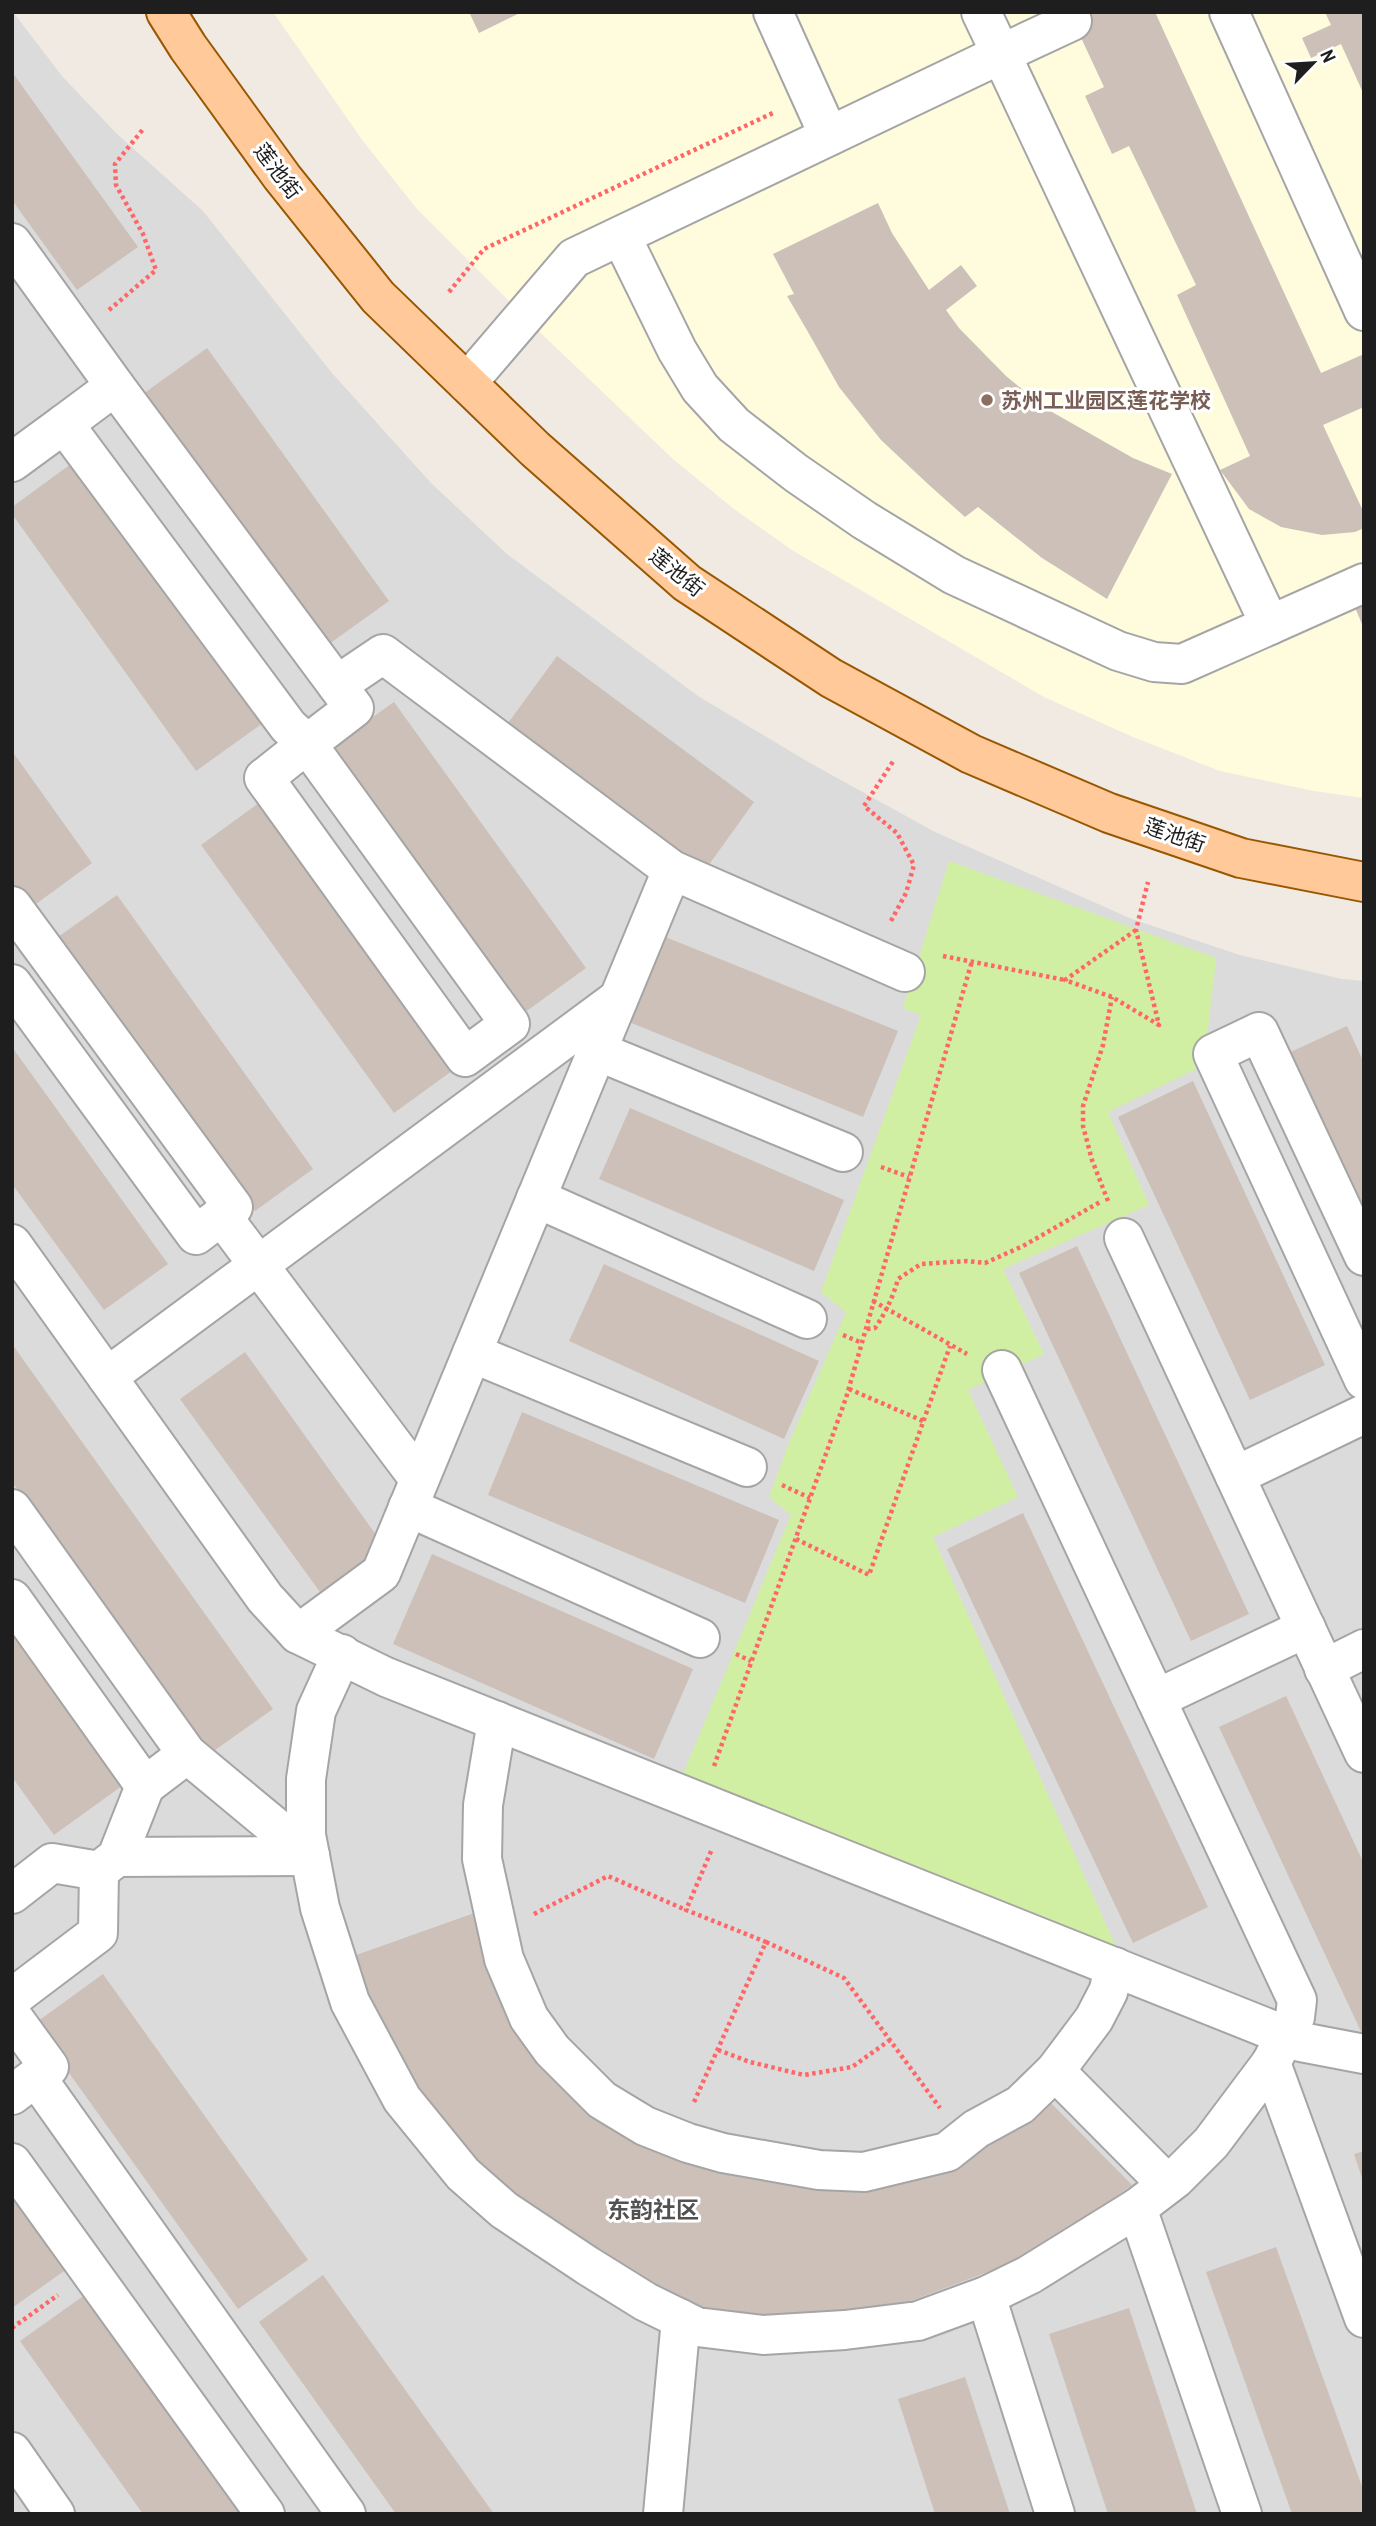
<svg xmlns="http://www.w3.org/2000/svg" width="1376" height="2526" viewBox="0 0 1376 2526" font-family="'Archivo Narrow','Noto Sans SC',sans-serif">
<rect width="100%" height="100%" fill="#f0eae3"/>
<path fill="#dcdbdb" d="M13,12L62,76L116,133L203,211L332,373L431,483L507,554L698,696L810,763L935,832L1132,919L1240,955L1342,979L1364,981V2514H12Z"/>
<path fill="#fffcdd" d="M273,12H1364V798L1314,791L1220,771L1133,737L1044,697L792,550L734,509L673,459L548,340L417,209L363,141Z"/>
<path fill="#d0efa3" d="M949,861L1216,958L1204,1065L1108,1112L1149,1205L1003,1269L1044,1354L968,1390L1018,1497L933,1537L1121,1958L681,1779L791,1515L769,1497L788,1445L846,1312L821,1292L921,1015L903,1008Z"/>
<g fill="#ccc0b8">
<path d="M469,12H522L479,33Z"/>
<path d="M1069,12H1155L1321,373L1364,354V407L1323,425L1364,513V528L1355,532L1322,535L1281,527L1249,509L1220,470L1250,456L1177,295L1196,285L1129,146L1112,154L1085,96L1104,87Z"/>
<path d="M1325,12H1364V95L1341,44L1311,58L1302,38L1331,25Z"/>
<path d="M12,72L138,247L77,290L12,200Z"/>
<path d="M878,203L892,233L929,290L961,265L977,286L946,310L959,328L1006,376L1045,408L1133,458L1172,474L1107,599L1042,558L978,507L965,517L929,485L881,440L839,387L808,332L787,296L794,294L773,254Z"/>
<path d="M207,348L389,601L318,652L136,399Z"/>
<path d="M75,461L263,723L196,771L12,514V507Z"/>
<path d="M1364,594V629L1352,600Z"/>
<path d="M557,656L754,802L703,873L505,727Z"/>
<path d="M394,702L586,968L517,1018L325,751Z"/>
<path d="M12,751L92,863L25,912L12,894Z"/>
<path d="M263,800L456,1068L394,1113L201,845Z"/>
<path d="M117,895L313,1169L255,1211L58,937Z"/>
<path d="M663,936L898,1031L863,1117L629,1022Z"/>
<path d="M1347,1026L1364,1063V1226L1284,1055Z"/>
<path d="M12,1047L168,1264L104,1310L12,1184Z"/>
<path d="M1193,1081L1325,1365L1250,1400L1118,1117Z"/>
<path d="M630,1108L844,1200L814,1271L599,1179Z"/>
<path d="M1077,1246L1249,1614L1191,1641L1019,1273Z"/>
<path d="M604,1264L819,1361L784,1439L569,1341Z"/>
<path d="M12,1344L273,1709L208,1755L12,1482Z"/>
<path d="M245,1352L384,1546L320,1592L180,1399Z"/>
<path d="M522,1412L779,1520L745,1603L488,1495Z"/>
<path d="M1023,1513L1208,1907L1133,1943L947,1549Z"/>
<path d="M432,1554L693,1669L654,1759L393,1644Z"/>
<path d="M12,1624L126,1783L54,1835L12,1777Z"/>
<path d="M1286,1696L1364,1864V2038L1219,1727Z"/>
<path d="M477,1912L488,1957L676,2150L836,2188L1048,2100L1132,2185L1077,2226L1022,2259L900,2305L831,2318L700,2315L502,2194L414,2092L348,1958Z"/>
<path d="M103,1974L308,2260L238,2309L34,2024Z"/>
<path d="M1364,2151V2181H1363L1354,2154Z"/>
<path d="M12,2192L67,2269L12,2308Z"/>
<path d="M1276,2247L1364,2492V2514H1292L1206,2272Z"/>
<path d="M323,2275L494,2514H396L259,2322Z"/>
<path d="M89,2292L247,2514H143L20,2341Z"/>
<path d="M1129,2308L1197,2514H1108L1049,2334Z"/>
<path d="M965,2377L1010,2514H935L898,2399Z"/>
</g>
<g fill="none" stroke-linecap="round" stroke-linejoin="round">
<defs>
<g id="minor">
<path d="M773,12L829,136"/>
<path d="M981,12L1001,54L1072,21"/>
<path d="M1229,12L1364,311"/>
<path d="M621,236L677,350L700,388L734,425L796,473L864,520L954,575L1118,651L1154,662L1182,664L1270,625"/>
<path d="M12,243L115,386"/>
<path d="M467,383L574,258L1001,54L1270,625L1364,583"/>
<path d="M12,462L64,424"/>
<path d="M337,685L383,654L672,870L905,972"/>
<path d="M307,744L354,708L115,386L64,424L288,726L307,744L510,1024L465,1057L264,778L307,744"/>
<path d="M12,906L233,1207L196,1235L12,984"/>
<path d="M597,1051L843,1152"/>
<path d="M536,1198L807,1319"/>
<path d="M221,1215L419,1479"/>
<path d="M1124,1238L1364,1753"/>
<path d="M12,1244L265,1598L298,1634L386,1677L1287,2036L1301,2042L1364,2054"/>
<path d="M1364,1256L1259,1032L1213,1054L1364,1380"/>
<path d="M472,1353L747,1467"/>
<path d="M107,1377L618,999"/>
<path d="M1235,1476L1364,1414"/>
<path d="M408,1507L700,1638"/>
<path d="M12,1509L187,1754L310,1856"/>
<path d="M12,1599L145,1786L187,1754"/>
<path d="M298,1634L381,1573L672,870"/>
<path d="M342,1654L316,1711L306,1779V1835L320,1908L350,2002L402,2099L463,2174L504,2210L588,2266L646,2302L697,2327L763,2335L845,2330L918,2321L986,2296L1029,2275L1137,2208L1175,2179L1211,2143L1271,2063L1295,2017L1297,2000L1002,1370"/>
<path d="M1324,1669L1364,1649"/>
<path d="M1156,1699L1306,1628"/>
<path d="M497,1721L483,1805L482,1859L504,1959L529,2018L552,2050L602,2100L645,2126L688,2143L723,2153L819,2170L864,2172L947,2152L976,2129L1020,2105L1055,2071L1094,2019L1108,1992L1115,1967"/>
<path d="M117,1857L310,1856"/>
<path d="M12,1894L52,1863L99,1871L117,1857L145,1786"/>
<path d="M12,1998L98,1933L99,1871"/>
<path d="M12,2016L49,2067L12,2095"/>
<path d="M1271,2063L1364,2318"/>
<path d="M1055,2071L1167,2184"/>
<path d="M36,2077L346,2514"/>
<path d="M12,2163L265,2514"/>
<path d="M1137,2208L1242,2514"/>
<path d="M986,2296L1055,2514"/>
<path d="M12,2452L55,2514"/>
<path d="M663,2514L681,2319"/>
</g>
<path id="major" d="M166,12L188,47L282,177L378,297L535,449L687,583L831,678L971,754L1109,813L1241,858L1364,882"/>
</defs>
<use href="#minor" stroke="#a5a5a5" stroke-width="42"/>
<use href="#major" stroke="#985700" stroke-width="42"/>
<g stroke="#ff6665" stroke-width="4.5" stroke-dasharray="3.5 3.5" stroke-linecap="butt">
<path d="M449,292L484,249L775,112"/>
<path d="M109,310L156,270L143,234L116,185L115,164L144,128"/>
<path d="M891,921L906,893L914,865L897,833L864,806L894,760"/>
<path d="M1136,930L1065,980L1112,997L1159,1025L1136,930L1148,882"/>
<path d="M943,956L1065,980"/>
<path d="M881,1167L909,1177"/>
<path d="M1108,1201L1092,1160L1083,1126V1106L1103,1045L1112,997"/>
<path d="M873,1301L967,1354"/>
<path d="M867,1329L875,1328C886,1312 893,1297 898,1279L921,1264L967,1261L985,1263L1023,1246L1100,1202"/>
<path d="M843,1335L862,1343"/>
<path d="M849,1389L923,1421"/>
<path d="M782,1485L810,1498"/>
<path d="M796,1539L869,1575L950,1346"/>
<path d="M736,1654L751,1661"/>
<path d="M714,1766L846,1398L972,961"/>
<path d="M534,1914L608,1876L686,1910"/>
<path d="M766,1942L844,1978L940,2108"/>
<path d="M718,2050L750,2062L804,2075L852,2067L890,2040"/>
<path d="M694,2102L766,1942L686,1910L712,1849"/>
<path d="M12,2328L58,2295"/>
</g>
<use href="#minor" stroke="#fff" stroke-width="38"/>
<use href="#major" stroke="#ffc999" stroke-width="38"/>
</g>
<circle fill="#8d6e63" stroke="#fff" stroke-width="2.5" cx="987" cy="400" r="7"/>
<g text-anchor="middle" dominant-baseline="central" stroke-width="6" stroke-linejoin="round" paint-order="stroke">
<g font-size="21" fill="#1e1e1e" stroke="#fff">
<text transform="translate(278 171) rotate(53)">莲池街</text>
<text transform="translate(677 572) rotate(39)">莲池街</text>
<text transform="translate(1175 835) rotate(19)">莲池街</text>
</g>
<g font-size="21" font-weight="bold" fill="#785e54" stroke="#fff" text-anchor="start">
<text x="1001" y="400">苏州工业园区莲花学校</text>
</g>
<g font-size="23" font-weight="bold" fill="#515151" stroke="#fff">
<text x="653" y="2209">东韵社区</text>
</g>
</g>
<rect width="1376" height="2526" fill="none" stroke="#1e1e1e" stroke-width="28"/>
<g transform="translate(1313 63) rotate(65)" stroke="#ffffff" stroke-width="5" paint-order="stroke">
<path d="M0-5L12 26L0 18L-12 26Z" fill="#1e1e1e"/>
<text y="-10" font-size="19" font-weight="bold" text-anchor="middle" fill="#1e1e1e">N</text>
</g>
</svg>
